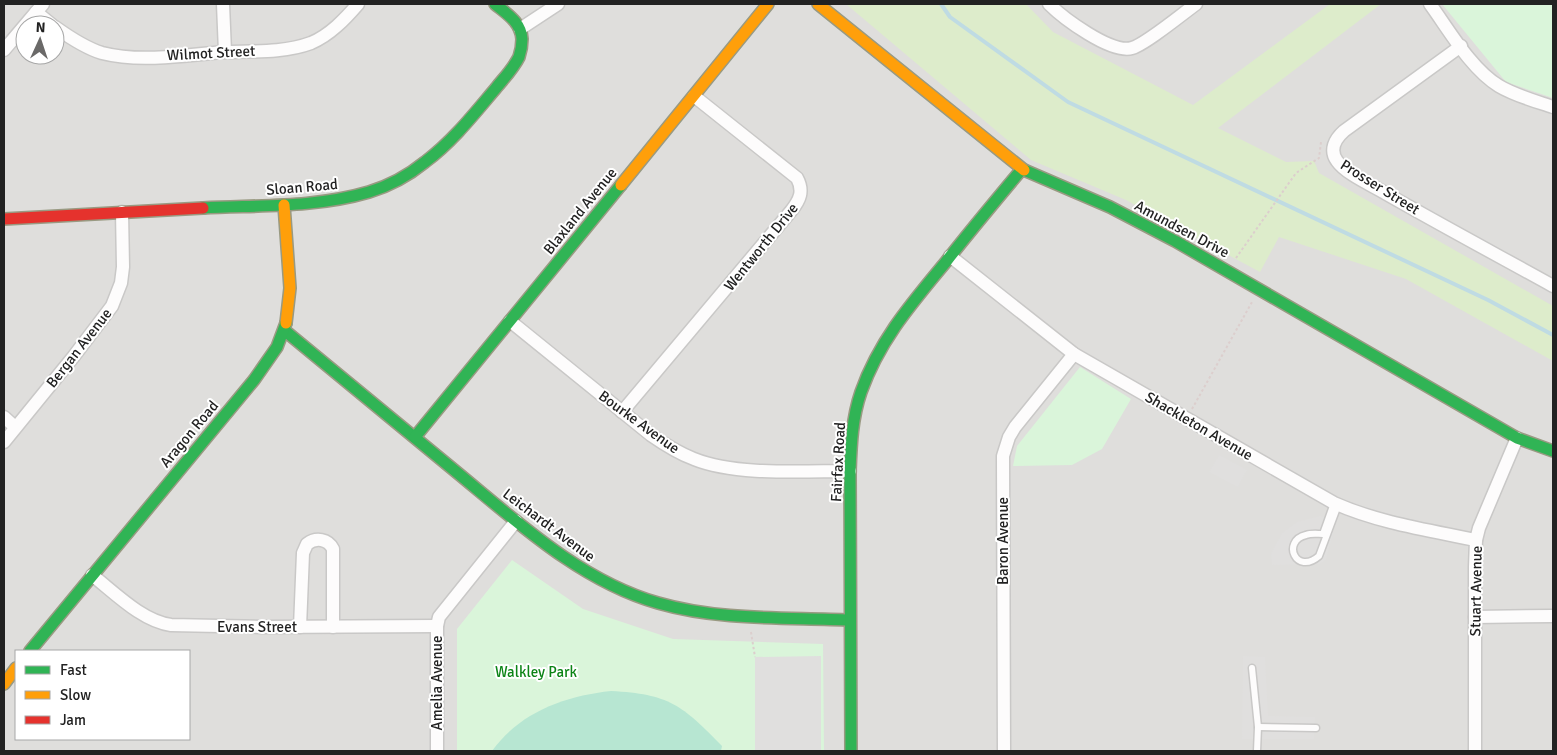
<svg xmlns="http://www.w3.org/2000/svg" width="1557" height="755" viewBox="0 0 1557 755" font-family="Signika,sans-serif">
<rect width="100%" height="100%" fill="#f0eeeb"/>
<path fill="#dfdedc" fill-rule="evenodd" d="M4,4H1553V751H4ZM25,25H55V55H25ZM16,651H189V739H16Z"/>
<path fill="#ddeccb" d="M846,4H1026L1053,32L1193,105L1330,4H1381L1218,128L1286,162L1314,161L1319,173L1553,306V361L1406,279L1279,237L1260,272L1126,200L1031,160Z"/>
<g fill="#daf5da">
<path d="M1442,4H1553V98L1506,82Z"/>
<path d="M1080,367L1131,399L1102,449L1072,465L1013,466L1017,446Z"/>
<path d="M512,560L583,609L673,639L823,644L824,751H457V629Z"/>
</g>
<path fill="#b7e6d2" d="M611,691C669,694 682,705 722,746L721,751H492C520,712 565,696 611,691Z"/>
<g fill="#e0dfde">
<path d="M1219,455L1247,470L1238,487L1209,472Z"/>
<path d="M1320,516L1336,521L1326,560L1320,564L1272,565L1271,553L1282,533L1297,522Z"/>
<path d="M821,656V751H755V657Z"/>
<path d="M1243,656L1265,657L1268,716L1315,717L1314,739H1242Z"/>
</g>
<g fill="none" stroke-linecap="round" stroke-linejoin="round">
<path stroke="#bfdbe3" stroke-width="4" d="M941,4L950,17L1068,102L1488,300L1553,335"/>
<defs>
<g id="lane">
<path d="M1334,503L1323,534C1317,534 1311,533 1306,535C1281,541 1296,576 1319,556L1338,505"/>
<path d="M1252,668L1258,727L1257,751"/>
<path d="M1258,727L1316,728"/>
</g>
<g id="street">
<path d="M223,4L225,52"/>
<path d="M1049,4C1063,18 1111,54 1132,48C1146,44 1182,14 1196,4"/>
<path d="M1430,4C1449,30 1471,69 1499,86C1516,96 1535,101 1553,107"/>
<path d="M36,12L52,25"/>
<path d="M55,27C69,37 85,48 102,53C141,63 185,55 224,52C253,51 284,53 311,43C330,35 345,19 358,4"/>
<path d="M520,29L558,4"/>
<path d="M1461,46L1344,131C1335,139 1329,150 1337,161C1346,174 1372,185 1385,193C1441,225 1497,255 1553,286"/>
<path d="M4,50L43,4"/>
<path d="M950,256L1074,354L1334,503C1379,523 1428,530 1476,540"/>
<path d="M510,321L651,435C664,444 678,453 694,459C736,476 804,471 850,471"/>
<path d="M622,412L791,211C800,200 804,191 797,178L694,96"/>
<path d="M4,417L15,427"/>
<path d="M4,442L74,356L112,306L121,283L123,267L122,212"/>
<path d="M92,575C115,593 142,621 171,625L262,627L437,626"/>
<path d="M1475,617L1553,616"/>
<path d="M300,627L303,553L307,544C316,537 328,539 333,549V627"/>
<path d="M437,751V626L439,617L516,521"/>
<path d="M1004,751L1003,456L1009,437L1015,427L1074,354"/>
<path d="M1475,751V567L1476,540L1479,528L1517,438"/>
</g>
<g id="fast">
<path d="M1024,170L1110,207L1175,241L1517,438L1553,451"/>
<path d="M203,208C258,205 315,208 369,192C389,186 409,175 425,162C453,141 474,114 496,88C504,78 513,69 519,57C521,51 522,45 522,39C521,22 507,14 495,4"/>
<path d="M284,330C341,377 397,423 454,470C515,520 580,581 658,603C720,621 786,617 850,620"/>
<path d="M415,437L621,185"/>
<path d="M30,651L254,380L277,347L286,323"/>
<path d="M851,751L850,471C851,445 852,418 861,392C879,341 911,304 945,263C970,231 996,200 1022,169"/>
</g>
<g id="slow">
<path d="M818,4L1024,170"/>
<path d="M621,185L768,4"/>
<path d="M284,205L290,288L286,323"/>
<path d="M4,684L16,668"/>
</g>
<path id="jam" d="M4,219L203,208"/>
</defs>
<use href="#lane" stroke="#c9c8c7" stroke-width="9"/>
<use href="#street" stroke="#c9c8c7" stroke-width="15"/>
<use href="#fast" stroke="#999a82" stroke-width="14"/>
<use href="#slow" stroke="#999a82" stroke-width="14"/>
<use href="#jam" stroke="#999a82" stroke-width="14"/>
<g stroke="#dccecd" stroke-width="2" stroke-dasharray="2.5 2.5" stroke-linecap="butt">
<path d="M1236,258L1296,173L1319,158L1321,142"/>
<path d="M1192,409L1252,302"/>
<path d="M751,632L755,657"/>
</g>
<use href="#lane" stroke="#fdfcfc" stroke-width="6"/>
<use href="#street" stroke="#fdfcfc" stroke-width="12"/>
<use href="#fast" stroke="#30b455" stroke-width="11"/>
<use href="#slow" stroke="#ff9f0a" stroke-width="11"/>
<use href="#jam" stroke="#e5322d" stroke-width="11"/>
</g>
<g text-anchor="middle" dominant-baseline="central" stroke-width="4" stroke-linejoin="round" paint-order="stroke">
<g font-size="15" fill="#222" stroke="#fff">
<text transform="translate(211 53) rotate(-3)">Wilmot Street</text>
<text transform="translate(302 187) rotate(-5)">Sloan Road</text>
<text transform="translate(1380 187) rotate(32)">Prosser Street</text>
<text transform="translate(580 211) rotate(-51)">Blaxland Avenue</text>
<text transform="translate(1182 229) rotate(28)">Amundsen Drive</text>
<text transform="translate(761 247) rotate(-51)">Wentworth Drive</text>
<text transform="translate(79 348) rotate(-52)">Bergan Avenue</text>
<text transform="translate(639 422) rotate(36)">Bourke Avenue</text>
<text transform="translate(1199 426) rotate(30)">Shackleton Avenue</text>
<text transform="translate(189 434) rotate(-50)">Aragon Road</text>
<text transform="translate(838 462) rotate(-87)">Fairfax Road</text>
<text transform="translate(549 525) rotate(37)">Leichardt Avenue</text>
<text transform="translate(1003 541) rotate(-90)">Baron Avenue</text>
<text transform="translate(1476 591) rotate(-89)">Stuart Avenue</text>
<text x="257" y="627">Evans Street</text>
<text transform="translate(437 683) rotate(-90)">Amelia Avenue</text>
</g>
<g font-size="15" fill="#0c8416" stroke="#fff">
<text x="536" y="672">Walkley Park</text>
</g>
</g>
<rect width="1557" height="755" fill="none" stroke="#222222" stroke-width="10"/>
<rect x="15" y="650" width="175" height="90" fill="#ffffff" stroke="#a7a7a7"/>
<rect x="25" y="666" width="25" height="8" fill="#30b455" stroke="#a7a7a7"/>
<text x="60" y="675" font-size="15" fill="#222222">Fast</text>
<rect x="25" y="691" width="25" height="8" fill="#ff9f0a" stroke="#a7a7a7"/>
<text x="60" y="700" font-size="15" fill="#222222">Slow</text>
<rect x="25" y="716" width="25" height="8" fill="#e5322d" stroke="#a7a7a7"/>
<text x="60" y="725" font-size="15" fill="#222222">Jam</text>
<g transform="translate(40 40) rotate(3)"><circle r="24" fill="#ffffff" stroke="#a7a7a7"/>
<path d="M0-4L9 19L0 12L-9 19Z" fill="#6a6968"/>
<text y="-8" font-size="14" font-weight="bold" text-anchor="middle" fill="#222222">N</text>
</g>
</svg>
